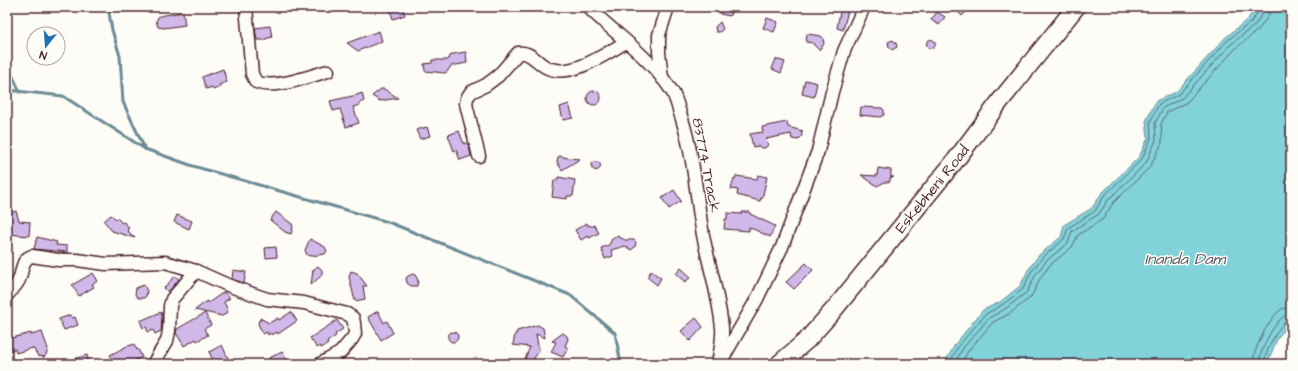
<svg xmlns="http://www.w3.org/2000/svg" width="1298" height="371" viewBox="0 0 1298 371" font-family="'Architects Daughter',sans-serif">
<rect width="100%" height="100%" fill="#fdfcf7"/>
<filter id="ink" filterUnits="userSpaceOnUse"><feTurbulence type="fractalNoise" baseFrequency=".025" numOctaves="2"/><feDisplacementMap in="SourceGraphic" scale="8" xChannelSelector="R" yChannelSelector="G"/><feConvolveMatrix kernelMatrix="1 2 1 2 8 2 1 2 1" color-interpolation-filters="sRGB"/></filter>
<g filter="url(#ink)">
<path fill="#81d2d9" stroke="#6b8a93" d="M1256,7H1291V320L1277,339L1267,364H944L956,343L983,310L1000,302L1020,286L1028,270L1039,255L1061,237L1064,225L1092,208L1101,194L1139,157L1148,138L1146,121L1156,101L1176,92L1225,38L1248,19Z"/>
<g fill="none" stroke-linecap="round" stroke-linejoin="round">
<g stroke="#606771" stroke-width="1">
<path d="M949,364L959,345L986,314L1002,305L1023,289L1031,272L1042,258L1064,239L1068,228L1095,211L1104,196L1142,159L1151,138L1150,122L1159,104L1179,94L1228,40L1251,22L1259,11V7"/>
<path d="M954,364L963,348L989,318L1005,309L1027,292L1036,274L1046,261L1068,243L1072,231L1099,214L1108,200L1146,163L1156,140L1155,123L1163,108L1182,98L1231,44L1255,25L1263,12L1264,7"/>
<path d="M961,364L968,351L993,322L1009,314L1031,297L1041,277L1050,265L1072,247L1078,235L1103,219L1113,203L1150,167L1162,143V136L1161,124L1167,112L1187,102L1235,49L1259,29L1269,15L1270,7"/>
<path d="M1253,364C1253,349 1268,321 1279,311C1283,308 1287,307 1291,307"/>
<path d="M1259,364C1259,351 1277,314 1291,313"/>
<path d="M1264,364C1264,354 1281,319 1291,318"/>
</g>
<g stroke="#6b8a93" stroke-width="3">
<path d="M108,7L112,30L120,56L123,102L145,149"/>
<path d="M7,64L20,92"/>
<path d="M7,90L63,96L145,149L193,166L388,222L570,295L615,333L621,364"/>
</g>
</g>
<g fill="#d0b8e8" stroke="#4a1f2b">
<path d="M389,7H402L405,15L393,19Z"/>
<path d="M721,7H732L730,16L720,14Z"/>
<path d="M841,7H849L843,30L837,28Z"/>
<path d="M953,7H971L962,16Z"/>
<path d="M183,12L185,25L164,28L158,27L156,21L159,16Z"/>
<path d="M937,12L945,17L939,25L931,20Z"/>
<path d="M767,18L778,22L774,32L763,28Z"/>
<path d="M720,22L723,29L720,32H716L715,27Z"/>
<path d="M270,26L272,37L265,39V40H257L255,28Z"/>
<path d="M379,31L382,41L358,51L347,43Z"/>
<path d="M807,34L821,36L823,38L824,44L819,50L814,45L813,43L806,42Z"/>
<circle cx="931" cy="44" r="4.5"/>
<path d="M893,40L896,43L897,47L892,50L889,47L888,42Z"/>
<path d="M466,52L467,63L451,66L447,72L445,73L425,71L424,64L432,63V60H448L450,56L453,54Z"/>
<path d="M776,59L785,62L781,73L772,69Z"/>
<path d="M223,69L227,82L219,85L220,87L213,90L212,87L206,89L202,77Z"/>
<path d="M805,80L817,83L814,97L802,94Z"/>
<path d="M381,89H384L398,98L380,101L372,96Z"/>
<circle cx="594" cy="98" r="7"/>
<path d="M362,93L364,101L360,103V105L353,107L359,123L346,127L340,109L333,111L330,101L357,95Z"/>
<path d="M569,104L573,118L563,120L560,107Z"/>
<path d="M861,107L882,108L884,110V115L880,117L860,115Z"/>
<path d="M787,122L788,127L803,131H801L802,136L798,140L792,139L791,134L766,139L768,145L765,148H761L759,146L753,147L750,134L763,132L762,127Z"/>
<path d="M427,127L430,136L420,139L416,130Z"/>
<path d="M459,131L464,144L468,142L471,156L460,160L456,150L454,151L448,135Z"/>
<path d="M560,156L568,158L580,159L562,170L557,162L558,157Z"/>
<circle cx="596" cy="166" r="4.5"/>
<path d="M878,168L891,170V177H894L890,178V182H885L877,186L861,175L877,176Z"/>
<path d="M758,175L767,177L762,199L761,198L760,201L737,195L738,190L731,189L734,178L735,179L736,176L757,179Z"/>
<path d="M558,177L575,180L573,196H567V199L552,197L554,180L557,181Z"/>
<path d="M674,190L681,201L669,209L662,198Z"/>
<path d="M16,211L19,221L30,222L29,236L7,234V214Z"/>
<path d="M276,212L292,224L293,227L291,234L285,232L270,220Z"/>
<path d="M742,212H750V214L775,226L770,237L749,227V231L724,229L725,219H727V213L742,214Z"/>
<path d="M111,215L116,219L117,218L122,223L124,222L129,228L127,230L135,238L112,231L104,221Z"/>
<path d="M177,215L192,221L189,229L174,222Z"/>
<path d="M587,223L588,226L590,225L592,227L594,225L599,233L589,238L588,236L581,240L575,230Z"/>
<path d="M617,236L625,240H634L636,242L635,247L631,250L625,246L611,250L613,256L605,259L601,248L609,245L612,239Z"/>
<path d="M37,237L57,242L56,245L67,246V252L34,249Z"/>
<path d="M310,239L325,247L327,251L325,254L310,256L307,255L305,250Z"/>
<path d="M276,247L277,257L266,258L265,248Z"/>
<path d="M806,263L813,270L794,289L786,282Z"/>
<path d="M318,266L322,270V275L311,285L313,270Z"/>
<path d="M681,268L691,277L685,282L676,274Z"/>
<path d="M233,270L246,272L244,283L232,279Z"/>
<path d="M351,271L357,273L367,286H363L365,299L355,301L349,277Z"/>
<path d="M651,271L661,278L657,285L647,277Z"/>
<path d="M93,273L98,281L92,284L94,287L79,296L72,285Z"/>
<path d="M413,274L415,275L418,280L417,286H411L407,283L406,278L408,276Z"/>
<path d="M175,276L179,279L168,292L164,288Z"/>
<path d="M144,285L147,291L146,296L144,298H138L135,294L136,288Z"/>
<path d="M224,292L230,298L224,302L228,311L224,315L222,316L195,310L207,301L208,303Z"/>
<path d="M378,311L384,323L387,321L393,333L381,340L368,317Z"/>
<path d="M161,312L162,316L161,331L155,334L153,330L148,332L146,327L143,328L140,321Z"/>
<path d="M291,312L297,321L278,334L277,332L272,335L271,333L268,335L267,332L263,334L258,324L259,320H261L260,318L269,323L278,318L279,320Z"/>
<path d="M205,313L211,325L204,329L208,335L197,341L196,339L184,346L176,333L177,329Z"/>
<path d="M71,315L72,318L75,317L78,325L64,330L59,319Z"/>
<path d="M696,318L703,327L690,341L681,331Z"/>
<path d="M337,320L343,329L335,334L336,336L327,342L328,344L321,348L320,346L317,348L310,338Z"/>
<path d="M538,325L543,328L545,338L536,334L539,351L530,364L524,361L530,347L513,345L515,334H516L517,331Z"/>
<path d="M42,332L48,349L46,355L44,357L38,356L33,348L16,353L15,349L11,350L8,339L31,333V335Z"/>
<circle cx="453" cy="337" r="5"/>
<path d="M563,333L567,336L568,339L565,346L568,348L563,357L551,352L556,342L552,341Z"/>
<path d="M134,344L137,350L138,349L142,357L133,361L134,362L130,364H114L110,355L129,345V346Z"/>
<path d="M222,345L228,358L220,362L219,360L214,362L209,352Z"/>
<path d="M282,352L288,362L283,364H272L269,358Z"/>
<path d="M87,355L89,364H65L64,362Z"/>
</g>
<g fill="none" stroke-linecap="round" stroke-linejoin="round">
<defs>
<g id="street">
<path d="M246,7L252,74L256,82C274,90 310,76 328,71"/>
<path d="M588,7C616,35 652,58 673,93C677,101 679,111 682,119C694,157 696,196 703,235C709,266 719,296 722,328C723,339 720,352 718,364"/>
<path d="M662,78L659,52V35L668,7"/>
<path d="M479,156L466,104L467,98L471,92L486,85L498,76L518,53C529,51 535,60 544,66C569,81 605,54 626,42"/>
<path d="M7,295C11,291 16,286 19,280C23,271 21,259 32,256L58,260H77L106,264L165,262L196,271L230,286L267,299L304,303L347,314L353,318L354,323L355,334L352,339L340,353L320,364"/>
<path d="M720,363L757,299L782,247L818,151L832,92L844,51L864,7"/>
<path d="M153,364L167,341L169,331L170,306L172,299L196,271"/>
</g>
<g id="secondary">
<path id="s1" d="M779,364L807,340L832,312L955,161L1001,100L1076,7"/>
</g>
</defs>
<use href="#street" stroke="#4a1f2b" stroke-width="15"/>
<use href="#secondary" stroke="#4a1f2b" stroke-width="20"/>
<use href="#street" stroke="#fdfcf7" stroke-width="12"/>
<use href="#secondary" stroke="#fdfcf7" stroke-width="17"/>
</g>
</g>
<g text-anchor="middle" dominant-baseline="central" stroke-width="3" stroke-linejoin="round" paint-order="stroke">
<g font-size="15" fill="#4a1f2b" stroke="#fdfcf7">
<text transform="translate(706 165) rotate(79)">83774 Track</text>
<text stroke="none"><textPath href="#s1" startOffset="233">Eskebheni Road</textPath></text>
</g>
<g font-size="16" font-style="italic" fill="#5a555f" stroke="#fdfcf7">
<text x="1185" y="259">Inanda Dam</text>
</g>
</g>
<rect width="1298" height="371" fill="none" stroke="#fdfcf7" stroke-width="24"/>
<rect x="12" y="12" width="1274" height="347" fill="none" stroke="#4a1f2b" stroke-width="1.5" filter="url(#ink)"/>
<g transform="translate(46 46) rotate(197)"><circle r="19" fill="#fdfcf7" stroke="#b5a4a5"/>
<path d="M0-3L7 15L0 10L-7 15Z" fill="#1f6fb2"/>
<text y="-6" font-size="11" font-weight="bold" text-anchor="middle" fill="#4a1f2b">N</text>
</g>
</svg>
